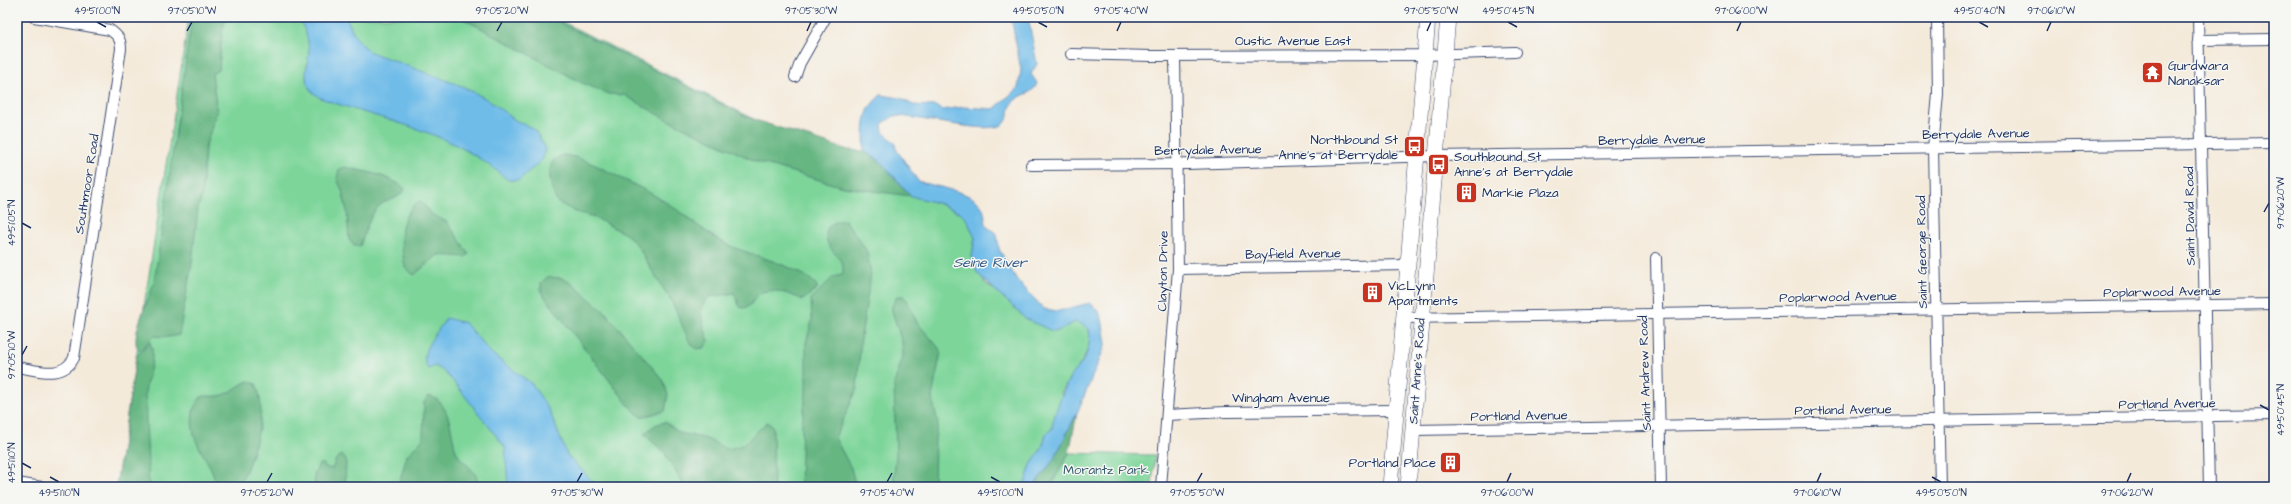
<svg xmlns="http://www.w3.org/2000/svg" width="2291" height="504" viewBox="0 0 2291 504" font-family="'Architects Daughter',sans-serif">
<rect width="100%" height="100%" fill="#f6f6f2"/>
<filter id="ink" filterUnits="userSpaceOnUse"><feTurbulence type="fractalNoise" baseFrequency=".025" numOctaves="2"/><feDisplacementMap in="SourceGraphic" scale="8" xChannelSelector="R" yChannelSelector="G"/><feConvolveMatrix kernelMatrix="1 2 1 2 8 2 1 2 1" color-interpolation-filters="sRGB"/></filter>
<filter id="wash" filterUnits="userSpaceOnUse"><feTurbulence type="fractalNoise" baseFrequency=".012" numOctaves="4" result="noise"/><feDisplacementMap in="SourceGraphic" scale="16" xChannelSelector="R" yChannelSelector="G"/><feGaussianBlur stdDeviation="0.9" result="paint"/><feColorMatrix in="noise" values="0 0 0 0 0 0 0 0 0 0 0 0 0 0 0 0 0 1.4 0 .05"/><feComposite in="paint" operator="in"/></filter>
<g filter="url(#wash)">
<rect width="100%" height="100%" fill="#f4eada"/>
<g fill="#7dd59a" stroke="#4c827c">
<path d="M189,17H553L823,154L959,212L967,220L975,237L972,256L985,283L1002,295L1058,331C1066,326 1074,318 1083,324C1105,339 1070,377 1062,391C1061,394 1062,397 1061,400C1059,411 1053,418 1052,429L1046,434L1042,448L1031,465L1026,481L1022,487H116Z"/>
<path d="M1069,453L1155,455L1152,486L1050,487Z"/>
</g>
<g fill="#66b682" stroke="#407270">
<path d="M192,17H226L222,33L219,69L212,74L217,111L205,148L202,196L198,208L192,263L179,335L169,337L154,336L141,350L137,348C131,330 152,296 155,277Z"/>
<path d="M460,17H549L749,118L848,150L864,151L880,161L911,196L843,187L755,161L666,119L624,95L609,94L584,84Z"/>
<path d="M563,155C579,156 595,165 609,172C630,183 653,193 673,207C690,219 707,234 726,244C745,254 809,268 818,288L803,300C792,295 767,284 757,296C752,301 752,307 743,308L740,307L734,293L709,297C695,309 704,326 709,341L704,348L697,349L690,343L671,300L655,276L638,246L627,235L594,217L576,212L557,202C551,189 542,160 563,155Z"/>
<path d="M344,167C362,171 391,175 405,189C399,200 388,198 379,206C369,215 365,233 360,246H354L349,240L347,212L342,190L337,179L339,169Z"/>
<path d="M421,201L431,214L447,222L469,254L465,257L438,255L414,275L405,268C402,248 396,226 411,209C414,205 416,202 421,201Z"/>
<path d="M845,220L867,251L871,274L861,337L857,389L835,438L851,468L856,487H800L802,423L806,394V343L812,321L811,299L833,277L842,275C847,261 833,255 828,244C822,228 831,221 845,220Z"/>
<path d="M547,277L562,278L571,283L606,313L663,380L668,395L665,411L641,417L630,407L541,292V283Z"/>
<path d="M897,296H903C911,302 911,312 916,320C921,329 939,346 941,352L932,397L938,424L935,439L934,487H893L896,455L894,384L903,356L902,342L892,311V306Z"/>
<path d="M150,342C157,359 146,377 145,395L149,487H116L136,357Z"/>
<path d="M248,381L256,384C267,411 257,442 247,468C245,475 239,480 239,487H216C213,457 188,448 193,412C194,408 197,401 200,398C206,394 211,397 218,396C229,395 238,385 248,381Z"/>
<path d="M429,396C451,401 451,436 456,451C461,464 478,468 479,487H398L407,455L423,439L424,402Z"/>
<path d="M1077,413L1069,453L1050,487H1033L1054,459Z"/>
<path d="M665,422L680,433L707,439L727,449L743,445L767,422L773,427L774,487H685L664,452L644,434L655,425Z"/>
<path d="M342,455L346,460L345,487H315L314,475L319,464H324L325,467L332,469L336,459Z"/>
</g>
<g fill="#6fbce9" stroke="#4576a4">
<path d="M298,17H346L355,36L368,51L464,87L488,100L515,120L534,129L545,147L543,159L519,180H508C450,129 389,123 320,98C317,95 311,92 309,88C302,76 309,62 309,49C308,38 304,26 298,17Z"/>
<path d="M1011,17H1028L1037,64L1031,74L1037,83C1034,94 1021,94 1014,101C1008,108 1010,117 1005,123C994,137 914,115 894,116L882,124L883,132L895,143L896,149L918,181C934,187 974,191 982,207C985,212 985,220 986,226L997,234L999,249L1017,280L1044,309L1058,311L1090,303L1098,310L1102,318L1106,344L1077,413L1054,459L1033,487H1022L1026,480L1031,465L1042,448L1046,434L1052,429C1053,416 1065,385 1072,374C1074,371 1078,368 1080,365C1088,354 1091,342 1089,329L1082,324L1075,322L1058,331H1052L1026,319L977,273L972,256L975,238L967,220L959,212L941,204L911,196L880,161L864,151C865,127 861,111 881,95L900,98L913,105L936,106L941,110L964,107L994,109L1018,88L1021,70Z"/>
<path d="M446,318L465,323L492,354L532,384L549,410L567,455L598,487H508L505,447L453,381L442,370L435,366L429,369C415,353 438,333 446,318Z"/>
</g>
</g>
<g filter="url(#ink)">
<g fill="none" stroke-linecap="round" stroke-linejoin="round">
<defs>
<g id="street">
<path d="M1937,17L1938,94L1933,148L1940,487"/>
<path d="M2198,17L2209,487"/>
<path d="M2198,40L2274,39"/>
<path d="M1071,54L1152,56L1425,55L1515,52"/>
<path d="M795,77L800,63L826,17"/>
<path d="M1031,165L1187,164L1436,156L2274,143"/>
<path d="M1656,258L1661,487"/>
<path d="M1178,269L1407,265"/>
<path d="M1403,318L2274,304"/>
<path d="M17,367C38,370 62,380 74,358L121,49C121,39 118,36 110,30L34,17"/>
<path d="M1167,415L1225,412L1395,410"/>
<path d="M1413,430L2274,415"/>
<path d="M17,483L42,487"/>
<path d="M1161,487L1178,269L1175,56"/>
</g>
<g id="secondary">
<path d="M1390,487L1428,17"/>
<path d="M1408,487L1448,17"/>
</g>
</defs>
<use href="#street" stroke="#3c4b71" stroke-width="12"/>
<use href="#secondary" stroke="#3c4b71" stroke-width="16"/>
<use href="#street" stroke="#fff" stroke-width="10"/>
<use href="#secondary" stroke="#fff" stroke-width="15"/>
</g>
</g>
<path fill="none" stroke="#1b2f5e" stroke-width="1.5" d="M97,22L106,27M1038,22L1047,27M1508,22L1517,27M1979,22L1988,27M187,31L192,22M497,31L502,22M807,31L811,22M1117,31L1121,22M1427,31L1431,22M1737,31L1741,22M2047,31L2051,22M2264,212L2269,203M22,223L31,228M22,355L27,346M2260,405L2269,410M22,463L31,468M50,477L59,482M991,477L1000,482M1932,477L1941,482M267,482L272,473M577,482L582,473M887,482L892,473M1197,482L1202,473M1507,482L1511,473M1817,482L1821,473M2127,482L2131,473"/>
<defs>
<symbol id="temple-square" viewBox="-11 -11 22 22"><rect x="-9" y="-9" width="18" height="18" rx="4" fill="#c8321e" stroke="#f6f6f2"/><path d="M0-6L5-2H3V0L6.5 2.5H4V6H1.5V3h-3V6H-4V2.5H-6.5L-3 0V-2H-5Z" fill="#fff"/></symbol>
<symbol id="bus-square" viewBox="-11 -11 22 22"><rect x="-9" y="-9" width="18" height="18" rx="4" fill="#c8321e" stroke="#f6f6f2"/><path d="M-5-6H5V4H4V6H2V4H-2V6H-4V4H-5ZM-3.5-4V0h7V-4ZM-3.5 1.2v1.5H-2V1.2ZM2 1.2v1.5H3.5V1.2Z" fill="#fff"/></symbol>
<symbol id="building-square" viewBox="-11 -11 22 22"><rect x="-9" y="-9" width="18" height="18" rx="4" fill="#c8321e" stroke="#f6f6f2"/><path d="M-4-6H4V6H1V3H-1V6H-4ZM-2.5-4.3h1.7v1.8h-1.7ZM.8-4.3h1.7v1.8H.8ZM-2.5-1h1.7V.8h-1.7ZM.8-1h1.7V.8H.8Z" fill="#fff"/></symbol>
</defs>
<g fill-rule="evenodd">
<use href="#temple-square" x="2140" y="60" width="25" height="25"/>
<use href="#bus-square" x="1402" y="134" width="25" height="25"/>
<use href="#bus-square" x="1426" y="152" width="25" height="25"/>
<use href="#building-square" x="1454" y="180" width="25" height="25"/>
<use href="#building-square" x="1360" y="280" width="25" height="25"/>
<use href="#building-square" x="1438" y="450" width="25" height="25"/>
</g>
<g text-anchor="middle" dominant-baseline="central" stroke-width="3" stroke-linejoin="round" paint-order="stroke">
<g font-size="13" fill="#1b2f5e" stroke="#f6f6f2">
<text x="1293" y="41">Oustic Avenue East</text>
<text transform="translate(1976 134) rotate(-1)">Berrydale Avenue</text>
<text transform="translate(1652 140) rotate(-1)">Berrydale Avenue</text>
<text transform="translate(1208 150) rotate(-1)">Berrydale Avenue</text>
<text transform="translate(87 184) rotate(-81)">Southmoor Road</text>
<text transform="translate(2190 216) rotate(-91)">Saint David Road</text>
<text transform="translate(1922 252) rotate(-91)">Saint George Road</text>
<text transform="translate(1293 254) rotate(-1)">Bayfield Avenue</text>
<text transform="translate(1163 271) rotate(-89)">Clayton Drive</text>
<text transform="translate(2162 292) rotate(-1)">Poplarwood Avenue</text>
<text transform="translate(1838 297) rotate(-1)">Poplarwood Avenue</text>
<text transform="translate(1417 371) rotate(-86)">Saint Anne's Road</text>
<text transform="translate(1645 373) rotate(-92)">Saint Andrew Road</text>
<text x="1281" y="398">Wingham Avenue</text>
<text transform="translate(2167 404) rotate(-1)">Portland Avenue</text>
<text transform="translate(1843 410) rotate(-1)">Portland Avenue</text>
<text transform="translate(1519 416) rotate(-1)">Portland Avenue</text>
</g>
<g font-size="13" fill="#1b2f5e" stroke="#f6f6f2" text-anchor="start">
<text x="2168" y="66">Gurdwara<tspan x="2168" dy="15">Nanaksar</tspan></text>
<text x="1398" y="140" text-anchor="end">Northbound St<tspan x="1398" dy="15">Anne's at Berrydale</tspan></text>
<text x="1454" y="157">Southbound St<tspan x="1454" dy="15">Anne's at Berrydale</tspan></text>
<text x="1482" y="193">Markie Plaza</text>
<text x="1388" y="286">VicLynn<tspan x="1388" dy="15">Apartments</tspan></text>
<text x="1436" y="463" text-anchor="end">Portland Place</text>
</g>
<g font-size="13" fill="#34586d" stroke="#f6f6f2">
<text x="1106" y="470">Morantz Park</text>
</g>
<g font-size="14" font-style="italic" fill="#345988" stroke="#f6f6f2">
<text x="990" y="263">Seine River</text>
</g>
</g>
<rect width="2291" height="504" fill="none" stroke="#f6f6f2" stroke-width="44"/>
<rect x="22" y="22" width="2247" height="460" fill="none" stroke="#1b2f5e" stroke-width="1.5"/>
<g font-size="10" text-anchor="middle" fill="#1b2f5e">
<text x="97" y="14">49°51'00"N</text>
<text x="192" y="14">97°05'10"W</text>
<text x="502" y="14">97°05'20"W</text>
<text x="811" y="14">97°05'30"W</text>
<text x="1038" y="14">49°50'50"N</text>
<text x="1121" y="14">97°05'40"W</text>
<text x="1431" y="14">97°05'50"W</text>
<text x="1508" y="14">49°50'45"N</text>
<text x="1741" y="14">97°06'00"W</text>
<text x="1979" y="14">49°50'40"N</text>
<text x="2051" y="14">97°06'10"W</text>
<text transform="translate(2280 203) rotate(-90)" y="4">97°06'20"W</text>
<text transform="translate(11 223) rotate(-90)" y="4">49°51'05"N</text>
<text transform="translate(11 355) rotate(-90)" y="4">97°05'10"W</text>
<text transform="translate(2280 410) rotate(-90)" y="4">49°50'45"N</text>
<text transform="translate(11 463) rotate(-90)" y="4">49°51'10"N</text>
<text x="59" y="496">49°51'10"N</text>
<text x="267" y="496">97°05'20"W</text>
<text x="577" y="496">97°05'30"W</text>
<text x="887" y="496">97°05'40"W</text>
<text x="1000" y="496">49°51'00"N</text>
<text x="1197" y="496">97°05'50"W</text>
<text x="1507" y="496">97°06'00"W</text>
<text x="1817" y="496">97°06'10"W</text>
<text x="1941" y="496">49°50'50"N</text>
<text x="2127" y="496">97°06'20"W</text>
</g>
</svg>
